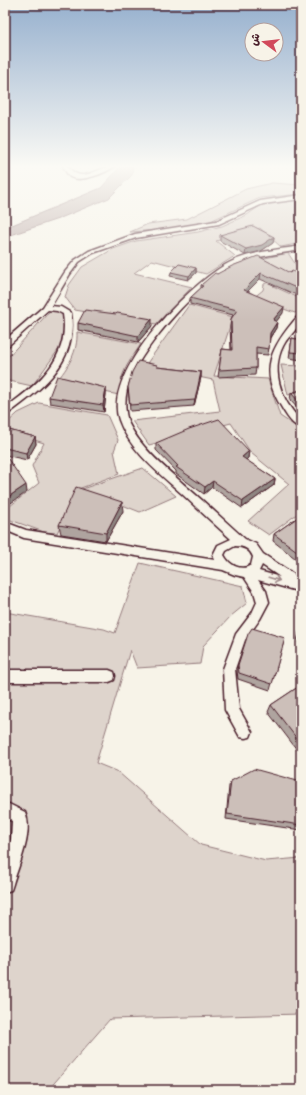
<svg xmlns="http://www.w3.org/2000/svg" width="306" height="1095" viewBox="0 0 306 1095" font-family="Dekko,'Playpen Sans Arabic',sans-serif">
<rect width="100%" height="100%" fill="#f7f3e8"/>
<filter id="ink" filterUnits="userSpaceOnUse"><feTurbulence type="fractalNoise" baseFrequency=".025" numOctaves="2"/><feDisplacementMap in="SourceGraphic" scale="8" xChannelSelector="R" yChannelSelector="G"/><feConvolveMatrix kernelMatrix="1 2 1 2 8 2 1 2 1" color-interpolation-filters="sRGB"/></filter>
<g filter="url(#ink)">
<g fill="#ded4cc" stroke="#947a7c">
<path d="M272,183L301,185V194L260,198L206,223L157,230L130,232L148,224L187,219L246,189Z"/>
<path d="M301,199V243L281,247L260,228L216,241L235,256L206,274L152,260L134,273L192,287L156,324L75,310L65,297L69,285L82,267L113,249L136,241L198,232L222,226L247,215L264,203Z"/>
<path d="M288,253L298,268L301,269V275L289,277L273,286L301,299V310L295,313L253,298L263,290L264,284L284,275L261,259Z"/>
<path d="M189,305L233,317L214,376L268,379L280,416L301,430V511L269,535L248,521L289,484L251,453L231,423L149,445L132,421L220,411L213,380L145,366Z"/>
<path d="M51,310L58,311L63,316L64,327L61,346L32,386L5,380V360Z"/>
<path d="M77,332L141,344C128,364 121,370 119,395L56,382C68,367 78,352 77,332Z"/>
<path d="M281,365L301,366V392L288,395Z"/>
<path d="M39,403L107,415L118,440L114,451L119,474L78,489L57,533L44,532L5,518V510L39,483L32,466L44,443L5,431V425L18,413Z"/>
<path d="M143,468L176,496L140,512L82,489Z"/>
<path d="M140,563L243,586L247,603L231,616L203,646L200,664L137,668L130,650L96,763L118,772L201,845L266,861L301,858V1014L110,1019L48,1090H5V612L104,629L115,633Z"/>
</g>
<path fill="#bcaaa7" stroke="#8e7275" d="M121,166H133L132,175L109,198L58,219L5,237V228L101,188Z"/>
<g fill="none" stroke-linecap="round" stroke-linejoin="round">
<defs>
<g id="minor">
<path d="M63,166H68C81,186 98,166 115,166C106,173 81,183 70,177C67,174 65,170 63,166Z"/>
<path d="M301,195V199L263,204L219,224L136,238L93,253L79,262L70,274L51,306L61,307L71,313C78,362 43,388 8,414L5,415V408C38,384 70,359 63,314L57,311L48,310L8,346H5V340L43,307L65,272L75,260L89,251L135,234L216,221L260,201Z"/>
<path d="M301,246V250C278,254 252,256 230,267C197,286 147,342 131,377C125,391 123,409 129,424C142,450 167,469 188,488C208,505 226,522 245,539L256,544L263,554L301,579V592L258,580L266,591L269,602L260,619L245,640L235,669L239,709L252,732L250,737L245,738L240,737L225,710L223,669L236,634L252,613L257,602L254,592L244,577L235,575L223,570L24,538L5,530V522L26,530L215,560L213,555L218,545L231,539C214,524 198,509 182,494C159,473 130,451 119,420C102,373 187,287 225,265C247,252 276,250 301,246ZM235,546C244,546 250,549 253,557L251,565C241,572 229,565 224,555L226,551ZM262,565L280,577L259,571Z"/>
<path d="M298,316H301C301,326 292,333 286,341C269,367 280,400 301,420V428C293,426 286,415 282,408C258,370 271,347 298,316Z"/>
<path d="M5,670H109L114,672L115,676L114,680L109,682H5Z"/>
<path d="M5,802L25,812C34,832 19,864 13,884L11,890L5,892V859L11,839L12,821L5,818Z"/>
</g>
</defs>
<use href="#minor" stroke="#4a1f2b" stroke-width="3"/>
<use href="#minor" fill="#f7f3e8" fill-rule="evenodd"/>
</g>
<g fill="#afa49f" stroke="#4a1f2b">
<path d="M220,235L274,237L273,243L261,251L245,255L220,241Z"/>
<path d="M196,268V273L188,280L170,276L171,272Z"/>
<path d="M301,272V297L260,279L248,291L283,313L276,321L277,322L276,328L270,338L268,355L256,354V368L255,375L218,377L222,349L231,350L230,326L231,319L233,315L190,304V298L201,288V285L217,274L290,273H297Z"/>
<path d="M78,323L152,326L138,342L78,330Z"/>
<path d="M292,338L301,340V360L289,358Z"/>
<path d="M157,367L201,372V377L194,406L130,411L128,387Z"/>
<path d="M106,388V394L104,412L50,403L49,397Z"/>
<path d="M301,390V412L290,400L291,393Z"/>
<path d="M5,429L35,437L36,444L27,460L5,455Z"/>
<path d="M156,443L249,451L248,458L246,460L275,479L274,485L242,508L212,487L204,494L176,474V471L156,450Z"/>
<path d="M123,511L106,541L61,534L59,525Z"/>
<path d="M301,515V561L300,562L273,541L274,534Z"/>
<path d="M301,625V642L297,641Z"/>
<path d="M285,638L270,690L238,679L237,671L238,665Z"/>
<path d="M301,685V755L268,712L271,705Z"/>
<path d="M231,781L301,782V830L226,819L229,786Z"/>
</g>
<g fill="#8f8682" stroke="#4a1f2b">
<path d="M274,237L273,243L261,251L245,255L246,249Z"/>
<path d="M196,268V273L188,280L189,276Z"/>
<path d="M261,273L260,279L243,296L244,290Z"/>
<path d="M284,307L283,313L272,327L273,320Z"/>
<path d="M152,319V326L138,342V336Z"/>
<path d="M277,322L276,328L269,339L270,333Z"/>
<path d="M201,372V377L194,406L195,400Z"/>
<path d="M106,388V394L104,412L103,405Z"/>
<path d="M35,437L36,444L27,460L26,453Z"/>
<path d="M249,451L248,458L241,464L242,457Z"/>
<path d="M275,479L274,485L242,508L243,501Z"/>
<path d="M213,481L212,487L204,494L205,487Z"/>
<path d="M26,485L27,492L5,507V499Z"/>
<path d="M122,502L123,511L106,541V533Z"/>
</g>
<g fill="#ccbfb9" stroke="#4a1f2b">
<path d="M253,226L274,237L262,245L246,249L220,235L234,231Z"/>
<path d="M258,256L290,273L292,271L297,273L301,272V290L261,273L244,290L284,307L273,320L277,322L270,333L269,349L256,347V368L219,370L222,349L232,350L231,319L237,310L190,298L203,286L201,285L215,273L217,274L232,266Z"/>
<path d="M179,264L196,268L189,276L171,272Z"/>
<path d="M85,310L116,314L117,313L152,319L138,336L78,323Z"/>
<path d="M292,338L301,340V353L290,352Z"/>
<path d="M138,361L157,365V367L201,372L195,400L130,405L128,387L132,372Z"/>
<path d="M57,376L106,388L103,405L49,397Z"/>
<path d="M301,390V404L291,393Z"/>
<path d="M219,419L249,451L242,457L275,479L243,501L213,481L205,487L176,467L178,466L156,443L189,429Z"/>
<path d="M5,429L35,437L26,453L5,448Z"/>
<path d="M5,459H8L26,485L5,499Z"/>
<path d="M76,487L122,502L106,533L59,525Z"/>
<path d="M301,515V554L274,534Z"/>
<path d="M301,626V635L299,634Z"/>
<path d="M252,628L285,638L272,684L239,673L238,665L248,634Z"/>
<path d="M301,685V744L271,705Z"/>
<path d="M254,769L301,782V825L227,814L231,781Z"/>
</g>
<defs><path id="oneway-shaft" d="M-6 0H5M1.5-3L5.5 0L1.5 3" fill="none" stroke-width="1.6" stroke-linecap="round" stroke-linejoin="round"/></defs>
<use stroke="#a0898a" href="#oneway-shaft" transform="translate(274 579) rotate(16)"/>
</g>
<linearGradient id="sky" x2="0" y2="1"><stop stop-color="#96b0ce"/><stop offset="0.52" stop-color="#fbfaf5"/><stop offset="1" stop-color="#fbfaf5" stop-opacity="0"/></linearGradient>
<rect width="306" height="320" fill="url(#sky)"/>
<rect width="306" height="1095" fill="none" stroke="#f7f3e8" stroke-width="20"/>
<rect x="10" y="10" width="286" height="1075" fill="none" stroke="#4a1f2b" stroke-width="1.5" filter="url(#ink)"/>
<g transform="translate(264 42) rotate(285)"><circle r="19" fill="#f7f3e8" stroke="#b29e9c"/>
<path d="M0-3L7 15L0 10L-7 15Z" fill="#d1495b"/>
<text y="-6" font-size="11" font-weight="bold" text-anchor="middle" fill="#4a1f2b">ش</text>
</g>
</svg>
